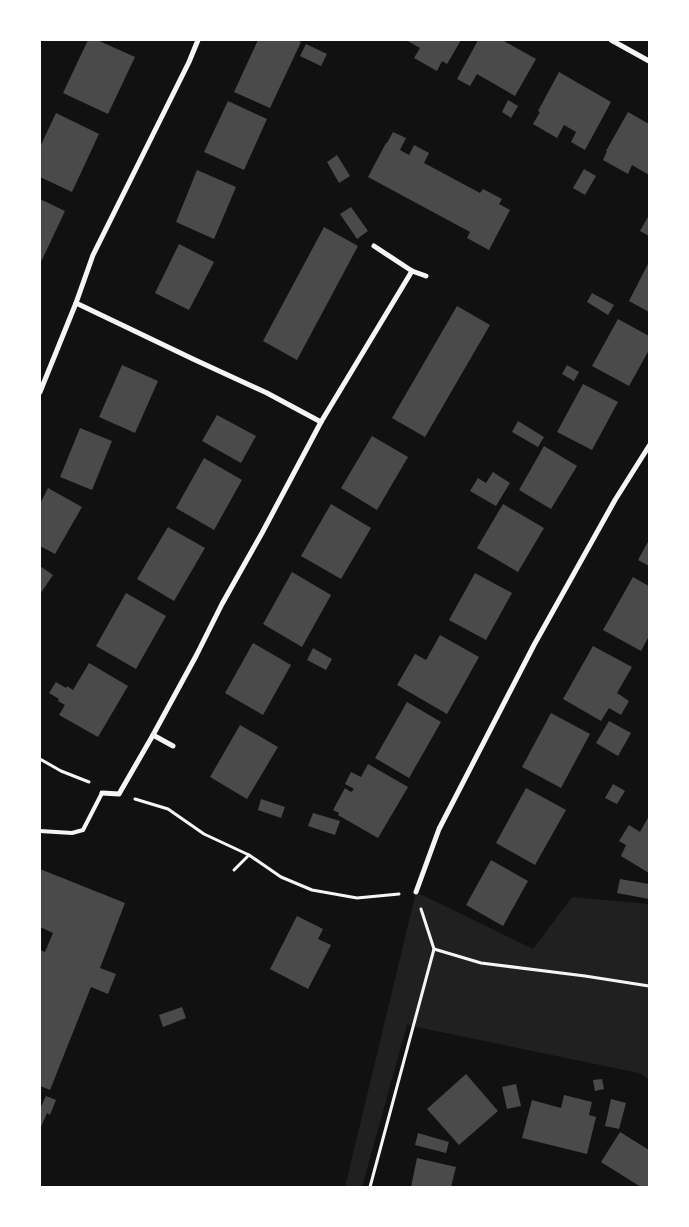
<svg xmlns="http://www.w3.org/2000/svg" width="689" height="1227" viewBox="0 0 689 1227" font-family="Karla,sans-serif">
<rect width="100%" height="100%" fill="#111"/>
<path fill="#202020" d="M416,892L533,949L572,897L649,904V1079L639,1073L407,1025L362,1187H345Z"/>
<g fill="#4a4a4a">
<path d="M88,40H97L135,57L108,114L63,93Z"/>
<path d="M258,40H296L301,42L270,108L234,92Z"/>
<path d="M406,40H461L447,64L442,61L437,71L414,58L420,48Z"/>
<path d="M478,40H502L536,59L515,96L477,74L470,86L457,79Z"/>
<path d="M306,44L327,54L321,66L300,56Z"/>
<path d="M559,72L611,102L585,150L571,142L576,132L564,125L557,138L533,124L540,112L538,111Z"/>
<path d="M508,100L518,106L511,118L502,112Z"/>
<path d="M228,101L267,119L244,170L204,152Z"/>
<path d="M628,112L649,124V175L632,165L628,174L603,160L607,151H606Z"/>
<path d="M56,113L99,134L72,192L40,177V147Z"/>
<path d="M393,132L406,138L400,150L409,155L414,145L429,153L424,163L480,193L483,189L502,199L499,204L510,210L489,250L467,238L470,232L368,177L386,143H387Z"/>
<path d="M337,155L350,176L339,183L327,162Z"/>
<path d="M584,169L596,176L585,195L573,188Z"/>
<path d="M197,170L236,187L214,239L176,222Z"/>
<path d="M40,199L65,211L40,264Z"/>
<path d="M351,207L368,231L357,239L340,214Z"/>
<path d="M649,215V236L640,231Z"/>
<path d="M324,227L358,246L297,360L263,341Z"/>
<path d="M179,244L214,262L189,310L155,293Z"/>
<path d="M649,262V312L629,301Z"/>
<path d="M592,293L614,305L608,315L587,302Z"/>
<path d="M457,306L490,325L425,437L392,418Z"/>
<path d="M618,319L649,336V350L629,386L592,366Z"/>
<path d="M122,365L158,381L135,433L99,417Z"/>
<path d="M567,365L579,372L574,381L562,374Z"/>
<path d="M583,384L618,402L592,450L557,432Z"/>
<path d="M217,415L256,436L241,463L202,441Z"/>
<path d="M518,421L544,437L538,447L512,432Z"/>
<path d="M80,428L112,441L92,490L60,477Z"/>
<path d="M372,436L408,457L377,510L341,488Z"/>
<path d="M544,446L577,466L551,509L519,490Z"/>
<path d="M204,458L242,480L214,530L176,508Z"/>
<path d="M493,472L510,483L496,506L470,491L478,478L486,483Z"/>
<path d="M48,488L82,507L55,554L40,546V504Z"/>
<path d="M331,504L371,528L341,579L301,556Z"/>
<path d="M503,504L544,528L518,572L477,548Z"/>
<path d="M168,527L205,548L174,601L137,579Z"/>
<path d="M649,540V566L638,560Z"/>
<path d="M40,566L53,575L40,594Z"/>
<path d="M292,572L331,595L302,647L263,624Z"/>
<path d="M475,573L512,593L486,640L449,620Z"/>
<path d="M633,577L649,586V636L641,651L603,630Z"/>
<path d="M126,593L166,616L136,669L96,646Z"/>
<path d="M440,635L479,657L447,714L397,685L415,654L426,660Z"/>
<path d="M253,643L291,665L263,715L225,693Z"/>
<path d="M593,646L632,667L617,693L629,701L621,715L609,708L601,721L563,699Z"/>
<path d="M313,648L332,659L326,670L307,660Z"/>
<path d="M89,663L128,686L98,737L59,715L65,705L58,701L59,699L49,693L56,682L66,688L67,686L73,690Z"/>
<path d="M407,702L441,722L409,778L375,758Z"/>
<path d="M551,713L590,734L561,788L522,767Z"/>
<path d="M609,721L631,733L618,756L596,743Z"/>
<path d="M240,725L278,747L247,799L210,777Z"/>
<path d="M368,764L408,787L378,838L338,815L339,813L333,810L345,788L351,792L354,789L345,784L351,772L361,777Z"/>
<path d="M613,784L625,791L617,804L605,798Z"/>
<path d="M526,788L566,810L535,865L496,843Z"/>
<path d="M261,799L285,807L281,818L258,810Z"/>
<path d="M313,813L340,821L335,835L308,826Z"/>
<path d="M649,816V873L621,856L626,845L619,841L629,825L640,832Z"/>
<path d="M491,860L528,881L503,926L466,905Z"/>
<path d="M40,869L125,903L100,968L116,974L108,994L91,987L50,1090L40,1086V950L45,952L53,933L40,927Z"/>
<path d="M620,879L649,884V899L617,893Z"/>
<path d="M297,916L323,929L318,939L331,945L308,989L270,969Z"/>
<path d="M182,1007L186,1018L163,1027L159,1015Z"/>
<path d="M466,1074L498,1111L459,1145L427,1109Z"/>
<path d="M602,1079L604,1089L595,1091L593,1080Z"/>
<path d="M516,1084L521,1106L507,1109L502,1087Z"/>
<path d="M564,1095L592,1102L589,1115L596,1117L587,1154L522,1138L532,1100L561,1108Z"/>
<path d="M46,1096L56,1100L50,1115L47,1113L40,1129V1109Z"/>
<path d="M611,1099L626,1103L619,1129L605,1126Z"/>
<path d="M620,1132L649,1150V1187H641L601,1162Z"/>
<path d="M418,1133L449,1142L446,1153L415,1145Z"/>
<path d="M417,1158L456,1167L451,1187H411Z"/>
</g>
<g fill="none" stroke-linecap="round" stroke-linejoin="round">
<g stroke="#f5f5f5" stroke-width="3">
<path d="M40,759L61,771L89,782"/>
<path d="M135,799L168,809L204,834L249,855L281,877L312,890L357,898L399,894"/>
<path d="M234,870L249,855"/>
<path d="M434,949L481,963L585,976L649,986"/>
<path d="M370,1187L434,949L421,909"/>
</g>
<path stroke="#f5f5f5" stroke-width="4" d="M40,831L72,833L83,830L102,793"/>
<g stroke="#f5f5f5" stroke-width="5">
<path d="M611,40L649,61"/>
<path d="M374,246L412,271L426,276"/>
<path d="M76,303L193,359L267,393L321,422"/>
<path d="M40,392L76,303L93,255L189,62L198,40"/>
<path d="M153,735L173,746"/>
<path d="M102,793L119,794L153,735L196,656L222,604L262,533L321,422L412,271"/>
<path d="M416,892L439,829L534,645L615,500L649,446"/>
</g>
</g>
<rect width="689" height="1227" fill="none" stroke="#ffffff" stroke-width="82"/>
</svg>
